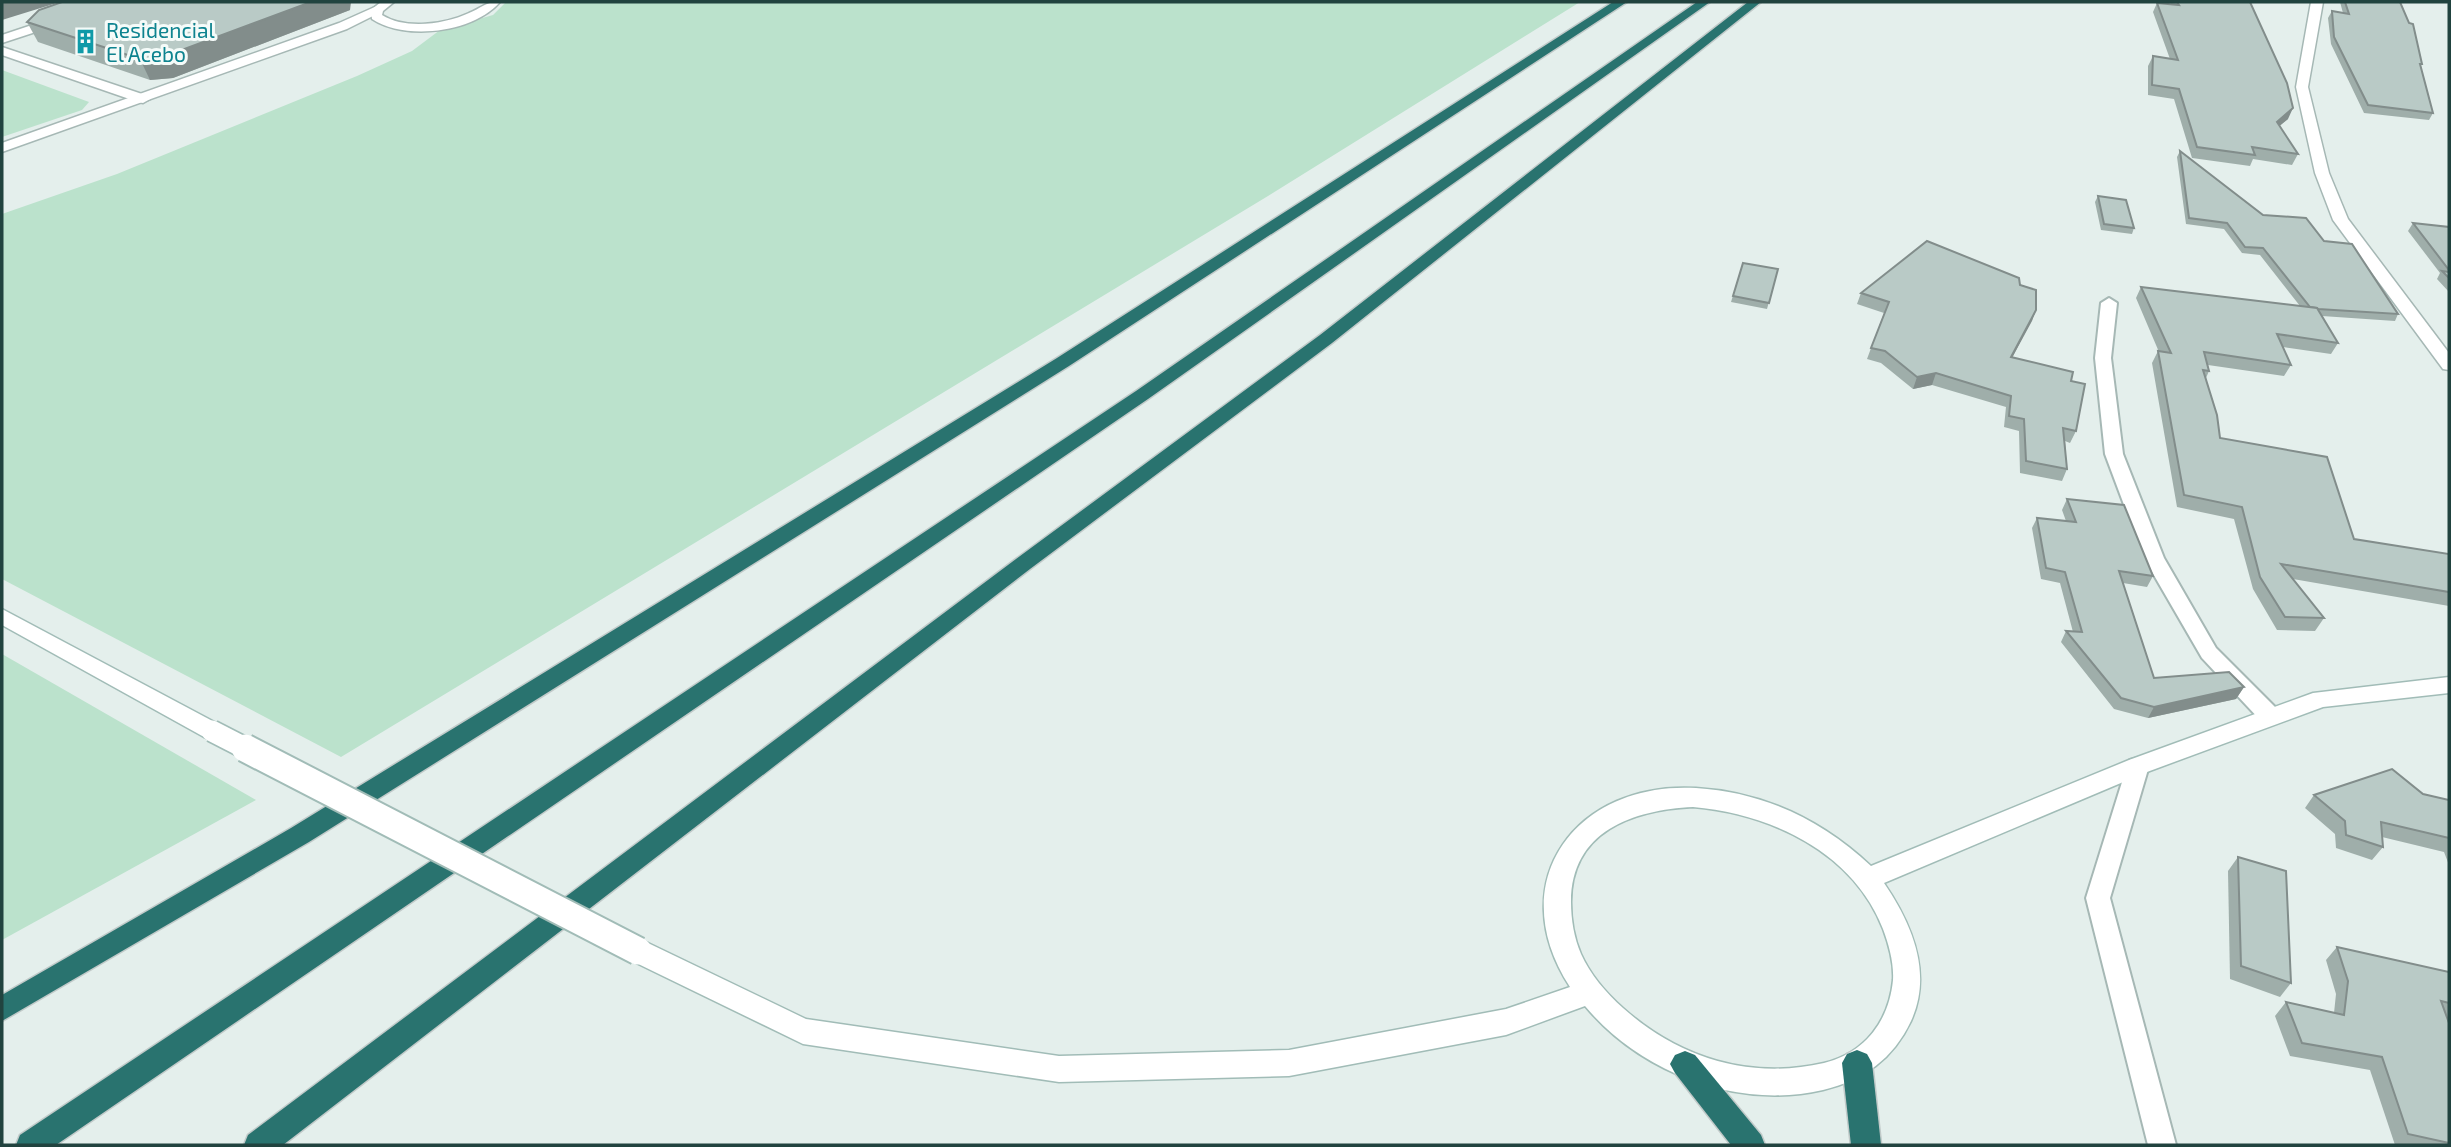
<svg xmlns="http://www.w3.org/2000/svg" width="2451" height="1147" viewBox="0 0 2451 1147" font-family="'Exo 2',sans-serif">
<rect width="100%" height="100%" fill="#e4efec"/>
<g fill="#bbe2cc">
<path d="M506,2H1580L1268,196L341,757L2,579V214L117,174L357,76L412,51L440,30L493,15Z"/>
<path d="M2,70L89,102L82,110L2,137Z"/>
<path d="M2,654L256,800L2,940Z"/>
</g>
<g fill="none" stroke-linecap="round" stroke-linejoin="round">
<defs>
<g id="service">
<path d="M2109,298L2117,303L2111,358L2123,454L2164,558L2216,648L2278,710L2281,716L2278,722L2270,724L2262,722L2202,658L2144,558L2105,454L2095,358L2101,303Z"/>
<path d="M2138,758L2146,760L2149,766L2110,898L2176,1145H2148L2086,898L2127,766L2130,760Z"/>
</g>
<path id="pedestrian" d="M2,47L148,96L150,99L143,103L138,102L2,55Z"/>
<g id="minor">
<path d="M2311,2H2323L2308,87L2329,173L2348,219L2449,353V370L2443,369L2333,220L2315,173L2296,87Z"/>
<path d="M377,6L383,10L381,12L347,29L2,152V143L339,23Z"/>
<path d="M56,17L60,18V24L2,43V35Z"/>
</g>
<path id="tertiary" d="M381,2H394L383,11L382,15C406,30 445,24 469,13C481,8 487,1 500,2C473,33 405,41 372,19L371,10Z"/>
<g id="secondary">
<path d="M2,609L220,725L224,731L220,737L212,740L204,737L2,625Z"/>
<path d="M2449,677V693L2323,707L2147,772L1884,883C1912,924 1933,973 1911,1021C1893,1059 1864,1080 1823,1090C1737,1110 1641,1073 1585,1006L1506,1035L1289,1076L1059,1082L803,1044L628,959L624,951L628,943L638,939L648,943L806,1019L1059,1056L1289,1050L1506,1009L1570,987C1501,881 1577,781 1696,788C1763,792 1822,820 1871,866L2129,760L2313,693ZM1693,807C1771,814 1853,852 1883,929C1889,945 1894,963 1893,980C1889,1021 1865,1053 1824,1063C1750,1080 1679,1058 1623,1008C1606,993 1590,974 1581,954C1574,938 1571,919 1571,902C1571,831 1633,810 1693,807Z"/>
</g>
<g id="motorway">
<path d="M1613,2H1627L1069,366L309,842L2,1021V995L291,828L1057,358Z"/>
<path d="M1697,2H1710L1148,399L56,1145H16L20,1135L1136,391Z"/>
<path d="M1748,2H1761L1332,343L1030,569L283,1145H244L248,1135L1016,559L1320,335Z"/>
<path d="M1857,1050L1867,1054L1872,1063L1881,1145H1851L1842,1063L1847,1054Z"/>
<path d="M1685,1051L1695,1055L1761,1135L1765,1145H1731L1675,1073L1670,1064L1675,1055Z"/>
</g>
</defs>
<use href="#service" stroke="#a6b8b5" stroke-width="4"/>
<use href="#pedestrian" stroke="#a6b8b5" stroke-width="3"/>
<use href="#minor" stroke="#a6b8b5" stroke-width="3"/>
<use href="#tertiary" stroke="#a6b8b5" stroke-width="3"/>
<use href="#secondary" stroke="#a1bcb7" stroke-width="3"/>
<use href="#motorway" stroke="#c1cac9" stroke-width="3"/>
<use href="#service" fill="#fff" fill-rule="evenodd"/>
<use href="#pedestrian" fill="#fff" fill-rule="evenodd"/>
<use href="#minor" fill="#fff" fill-rule="evenodd"/>
<use href="#tertiary" fill="#fff" fill-rule="evenodd"/>
<use href="#secondary" fill="#fff" fill-rule="evenodd"/>
<use href="#motorway" fill="#29736f" fill-rule="evenodd"/>
<defs>
<path id="secondary-bridge-far1" d="M212,731L249,750"/>
<path id="secondary-bridge" d="M245,748L638,951"/>
</defs>
<use href="#secondary-bridge-far1" stroke="#a1bcb7" stroke-width="24" stroke-linecap="butt"/>
<use href="#secondary-bridge" stroke="#a1bcb7" stroke-width="31" stroke-linecap="butt"/>
<use href="#secondary-bridge-far1" stroke="#fff" stroke-width="21"/>
<use href="#secondary-bridge" stroke="#fff" stroke-width="27"/>
</g>
<g fill="#9faeaa">
<path d="M60,2L350,10L173,78L150,80L38,42L27,22Z"/>
<path d="M2170,2H2250L2288,119L2279,126L2298,154L2292,165L2253,159L2250,166L2192,158L2174,99L2148,95V66L2153,56L2170,59L2153,12L2157,3L2171,4Z"/>
<path d="M2340,2H2400L2422,64L2420,66L2433,113L2429,120L2364,113L2331,44L2328,18L2332,11L2343,13Z"/>
<path d="M2180,151L2263,215L2324,241L2398,314L2395,321L2322,316L2338,343L2331,354L2283,347L2291,365L2284,376L2208,365L2209,371L2206,378L2220,438L2354,539L2449,554V606L2293,579L2324,618L2315,631L2277,630L2253,589L2234,519L2177,507L2152,363L2158,351L2159,352L2136,298L2141,287L2300,306L2260,255L2242,253L2224,229L2186,224L2177,157Z"/>
<path d="M2098,196L2134,228L2132,234L2101,230L2095,202Z"/>
<path d="M2413,223L2449,227V292L2437,279L2440,273L2408,231Z"/>
<path d="M1743,263L1778,269L1767,309L1731,302Z"/>
<path d="M2020,285L2036,310L2012,358L2071,381L2076,431L2070,443L2065,441L2067,469L2062,481L2020,473L2019,431L2004,427L2006,407L1932,385L1913,389L1881,363L1867,359L1884,313L1857,304L1861,293Z"/>
<path d="M2067,499L2153,576L2147,587L2123,583L2154,678L2244,687L2236,699L2148,718L2114,709L2061,642L2066,631L2073,632L2060,583L2041,579L2032,528L2037,518L2066,521L2062,510Z"/>
<path d="M2423,794L2449,800V865L2444,852L2382,837L2383,847L2372,860L2336,848L2335,834L2305,808L2314,795Z"/>
<path d="M2238,857L2291,983L2280,997L2230,979L2228,871Z"/>
<path d="M2337,947L2449,972V1019H2448L2449,1023V1145H2395L2370,1070L2290,1056L2275,1016L2286,1002L2334,1013L2336,994L2326,960Z"/>
</g>
<g fill="#828d8b">
<path d="M2,2H60L2,20Z"/>
<path d="M311,2H351L350,10L173,78L150,80L140,59Z"/>
<path d="M2293,108L2288,119L2271,133L2277,122Z"/>
<path d="M2036,310L2032,321L2006,369L2011,357Z"/>
<path d="M1936,373L1932,385L1913,389L1917,377Z"/>
<path d="M2244,687L2236,699L2148,718L2154,707Z"/>
</g>
<g fill="#b9cac6" stroke="#828d8b" stroke-width="2">
<path d="M62,2H311L163,57L140,59L27,22L39,10Z"/>
<path d="M2177,2H2250L2287,83L2293,108L2277,122L2298,154L2252,147L2255,155L2197,147L2179,89L2152,85L2153,56L2178,60L2157,3L2179,5Z"/>
<path d="M2345,2H2400L2409,23L2413,24L2422,64H2420L2433,113L2368,105L2334,37L2332,11L2349,14Z"/>
<path d="M2180,151L2263,215L2306,218L2324,241L2352,244L2398,314L2318,309L2317,308L2310,307L2263,248L2245,247L2227,223L2189,218Z"/>
<path d="M2098,196L2126,200L2134,228L2104,224Z"/>
<path d="M2413,223L2449,227V270Z"/>
<path d="M1927,241L2019,278L2020,285L2036,290V310L2011,357L2073,372L2071,381L2085,384L2076,431L2063,428L2067,469L2026,461L2024,419L2009,416L2011,396L1936,373L1917,377L1885,351L1871,348L1889,302L1861,293Z"/>
<path d="M1743,263L1778,269L1769,303L1733,296Z"/>
<path d="M2442,271L2449,272V278Z"/>
<path d="M2141,287L2317,308L2338,343L2277,334L2291,365L2204,352L2209,371L2203,370L2217,415L2220,438L2327,457L2354,539L2449,554V592L2281,564L2324,618L2285,617L2260,577L2242,507L2184,495L2158,351L2171,353Z"/>
<path d="M2067,499L2124,505L2153,576L2119,571L2154,678L2229,672L2244,687L2154,707L2121,698L2066,631L2082,632L2065,572L2046,568L2037,518L2076,522Z"/>
<path d="M2392,769L2423,794L2449,800V838L2381,822L2383,847L2346,835L2345,821L2314,795Z"/>
<path d="M2238,857L2286,871L2291,983L2241,966Z"/>
<path d="M2337,947L2449,972V1003L2441,1001L2449,1023V1143L2408,1134L2382,1057L2302,1043L2286,1002L2344,1015L2348,981Z"/>
</g>
<defs>
<symbol id="building-bare" viewBox="-9 -9 18 18"><path d="M-4-6H4V6H1V3H-1V6H-4ZM-2.5-4.3h1.7v1.8h-1.7ZM.8-4.3h1.7v1.8H.8ZM-2.5-1h1.7V.8h-1.7ZM.8-1h1.7V.8H.8Z" fill="#0f9aa8" stroke="#f5fbf9" stroke-width="2.5" paint-order="stroke"/></symbol>
</defs>
<g fill-rule="evenodd">
<use href="#building-bare" x="68" y="24" width="35" height="35"/>
</g>
<g text-anchor="middle" dominant-baseline="central" stroke-width="6" stroke-linejoin="round" paint-order="stroke">
<g font-size="21" fill="#0d838f" stroke="#f5fbf9" text-anchor="start">
<text x="106" y="29">Residencial<tspan x="106" dy="24">El Acebo</tspan></text>
</g>
</g>
<rect width="2451" height="1147" fill="none" stroke="#21433f" stroke-width="7"/>
</svg>
